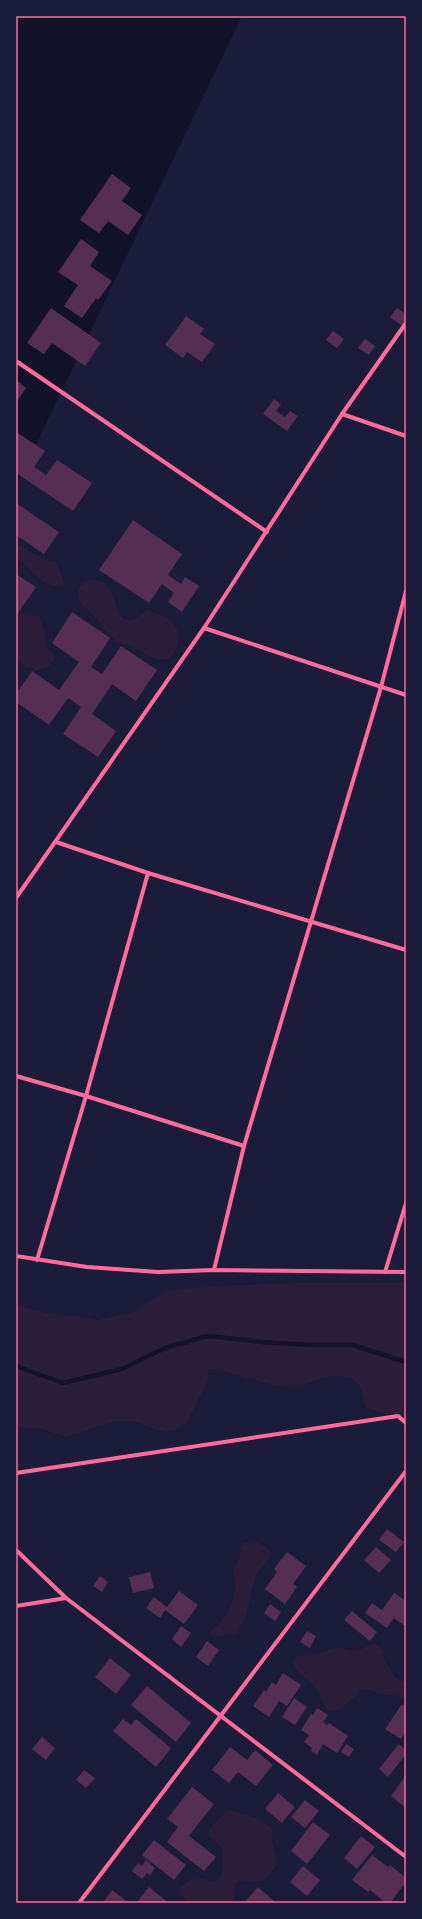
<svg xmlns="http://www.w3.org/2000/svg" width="422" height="1919" viewBox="0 0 422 1919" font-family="'Public Sans',sans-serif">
<rect width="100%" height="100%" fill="#1b1b3a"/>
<g fill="#2a1e3b">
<path d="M16,544L47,560L53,561L58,565L65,586C44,591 31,568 16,557Z"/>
<path d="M91,580C121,578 111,623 130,620C138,619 142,612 149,610C175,618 190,636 169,659L157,660L129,645L117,643L102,627L99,621L81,604L78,598V592L80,586Z"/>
<path d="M16,613L39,616L45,632L46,646L56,657L49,666L37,671L26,667L16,658Z"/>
<path d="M299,1283H406V1416L386,1414L365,1407L360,1386L349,1377L331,1376L301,1385L281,1387L220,1370L208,1369V1381L187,1422L178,1429L167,1432L155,1429L135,1421H115L66,1437L42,1429L20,1427L16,1425V1305L41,1312L66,1316H78L97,1320L131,1313L166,1291L207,1286Z"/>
<path d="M256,1542L267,1548L271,1552C269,1564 258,1568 255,1579C248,1599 251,1618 234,1634L214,1637L209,1633C222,1621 233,1609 235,1590C236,1584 233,1577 234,1571C235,1562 243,1557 240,1548L244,1543Z"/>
<path d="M375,1643L384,1651L383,1657L395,1677L406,1683V1699L398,1696L380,1694L369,1689H363L341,1709L328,1711C323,1702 319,1694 314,1686C307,1675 294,1675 293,1660L297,1656L324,1652L336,1647L353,1651L359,1650Z"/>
<path d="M230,1810L258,1819L273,1829L272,1840L278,1863C273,1872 266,1880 256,1882C250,1883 244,1879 237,1881L235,1884L234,1903H189L177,1890C194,1876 194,1876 215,1882C226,1874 223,1861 222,1848L208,1835C209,1824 220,1821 225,1812Z"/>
</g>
<path fill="#12122b" d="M16,16H242L16,486Z"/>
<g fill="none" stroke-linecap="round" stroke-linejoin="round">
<path stroke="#12122b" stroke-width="4.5" d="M16,1366L63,1383L122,1369L165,1348L208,1336L262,1342L311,1345H353L406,1362"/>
</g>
<g fill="#542f53">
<path d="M112,174L131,188L122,201L142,215L128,235L108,221L99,233L80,220Z"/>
<path d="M81,239L99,252L90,266L112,281L98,300L96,298L82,318L64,306L78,285L58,272Z"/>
<path d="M51,308L101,343L85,366L52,343L44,354L27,343Z"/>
<path d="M397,308L406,314V320L402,326L390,317Z"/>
<path d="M186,316L204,329L200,334L215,344L202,362L187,352L183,358L165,345Z"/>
<path d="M333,331L344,339L337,348L326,340Z"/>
<path d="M365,339L375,346L369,355L358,348Z"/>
<path d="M16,380L26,388L16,402Z"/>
<path d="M274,399L281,404L276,411L285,417L290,411L298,416L287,431L263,414Z"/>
<path d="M16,432L45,451L34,467L46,475L57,460L92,483L73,511L16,473Z"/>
<path d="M16,503L59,532L44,554L16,535Z"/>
<path d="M133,520L182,554L168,575L181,584L185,577L199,586L182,612L168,602L174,593L162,584L149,603L99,570Z"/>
<path d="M16,574L36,587L16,616Z"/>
<path d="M72,612L110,638L91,667L102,674L121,646L157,670L136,701L112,684L92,714L116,731L98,757L63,734L81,707L68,698L49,725L16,702V694L32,671L59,690L79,662L52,643Z"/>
<path d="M387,1529L404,1542L396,1552L379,1540Z"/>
<path d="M376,1547L391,1560L379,1573L364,1560Z"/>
<path d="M287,1552L306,1566L293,1584L297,1587L285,1604L265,1589L277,1572L274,1569Z"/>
<path d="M150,1572L154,1588L133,1593L129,1577Z"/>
<path d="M100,1576L108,1582L102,1592L93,1586Z"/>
<path d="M179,1591L198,1605L184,1624L165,1610L160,1618L146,1608L154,1597L167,1607Z"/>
<path d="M394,1593L406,1601V1624L405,1626L394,1618L387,1628L365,1613L372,1603L382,1610Z"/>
<path d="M270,1604L281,1612L275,1621L264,1613Z"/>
<path d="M352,1611L377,1632L370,1641L344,1620Z"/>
<path d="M181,1626L191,1633L181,1647L172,1639Z"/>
<path d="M307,1631L316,1636L310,1648L300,1642Z"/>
<path d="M207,1641L219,1650L208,1666L196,1657Z"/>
<path d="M110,1658L131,1675L116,1694L95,1677Z"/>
<path d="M283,1673L301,1685L287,1706L279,1701L269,1717L253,1706L264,1690L266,1692L272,1682L276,1685Z"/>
<path d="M147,1686L191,1723L176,1742L131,1705Z"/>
<path d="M294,1698L307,1707L295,1725L282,1717Z"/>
<path d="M402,1704L406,1707V1732L401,1739L385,1729Z"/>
<path d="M317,1708L328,1715L323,1722L327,1725L329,1723L348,1736L337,1753L323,1744L317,1755L311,1751L312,1748L304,1742L309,1735L301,1730L311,1714L313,1715Z"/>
<path d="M123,1719L131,1725L136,1719L171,1748L156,1767L113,1731Z"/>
<path d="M42,1737L55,1748L46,1760L32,1749Z"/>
<path d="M346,1744L354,1749L349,1757L341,1752Z"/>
<path d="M399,1744L406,1750V1754L388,1777L379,1769Z"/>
<path d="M230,1747L247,1760L255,1750L273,1765L256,1786L238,1772L229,1783L212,1770Z"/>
<path d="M84,1770L95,1778L86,1788L76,1780Z"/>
<path d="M406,1775V1808L391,1796Z"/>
<path d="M192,1787L214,1804L189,1836L216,1857L204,1871L167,1842L178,1827L167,1819Z"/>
<path d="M278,1793L295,1807L282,1823L265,1809Z"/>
<path d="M305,1800L319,1811L305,1828L291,1817Z"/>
<path d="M313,1822L330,1835L307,1864L291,1851Z"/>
<path d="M361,1836L375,1847L357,1869L344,1858Z"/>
<path d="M154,1840L186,1865L174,1880L142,1855Z"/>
<path d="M372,1855L388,1867L390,1865L406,1878V1882L390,1903H386L370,1890L368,1892L352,1880Z"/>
<path d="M146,1860L155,1868L150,1875L147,1873L142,1879L132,1871L138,1863L142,1866Z"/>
<path d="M303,1866L320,1880L307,1896L290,1882Z"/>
<path d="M149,1887L169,1903H136Z"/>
<path d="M258,1887L276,1903H244Z"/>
<path d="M112,1890L129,1903H106L104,1901Z"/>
</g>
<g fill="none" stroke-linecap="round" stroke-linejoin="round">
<g stroke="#ff6b9d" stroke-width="4">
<path d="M16,361L267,532"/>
<path d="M342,414L406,436"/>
<path d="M204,628L406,695"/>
<path d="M56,842L148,873L406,950"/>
<path d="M16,898L204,628L342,414L406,323"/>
<path d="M16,1076L86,1096L244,1146"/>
<path d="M16,1256L87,1267L158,1272L214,1270L406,1272"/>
<path d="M37,1260L86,1096L148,873"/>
<path d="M214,1270L244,1146L381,687L406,591"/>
<path d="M385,1272L406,1203"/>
<path d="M16,1473L398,1416L406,1423"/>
<path d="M16,1550L66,1598"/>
<path d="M16,1606L66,1598L406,1857"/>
<path d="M79,1903L406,1471"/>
</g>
</g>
<rect width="422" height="1919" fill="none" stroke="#1b1b3a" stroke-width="34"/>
<rect x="17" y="17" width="388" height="1885" fill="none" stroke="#ff6b9d" stroke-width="1.5"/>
</svg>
